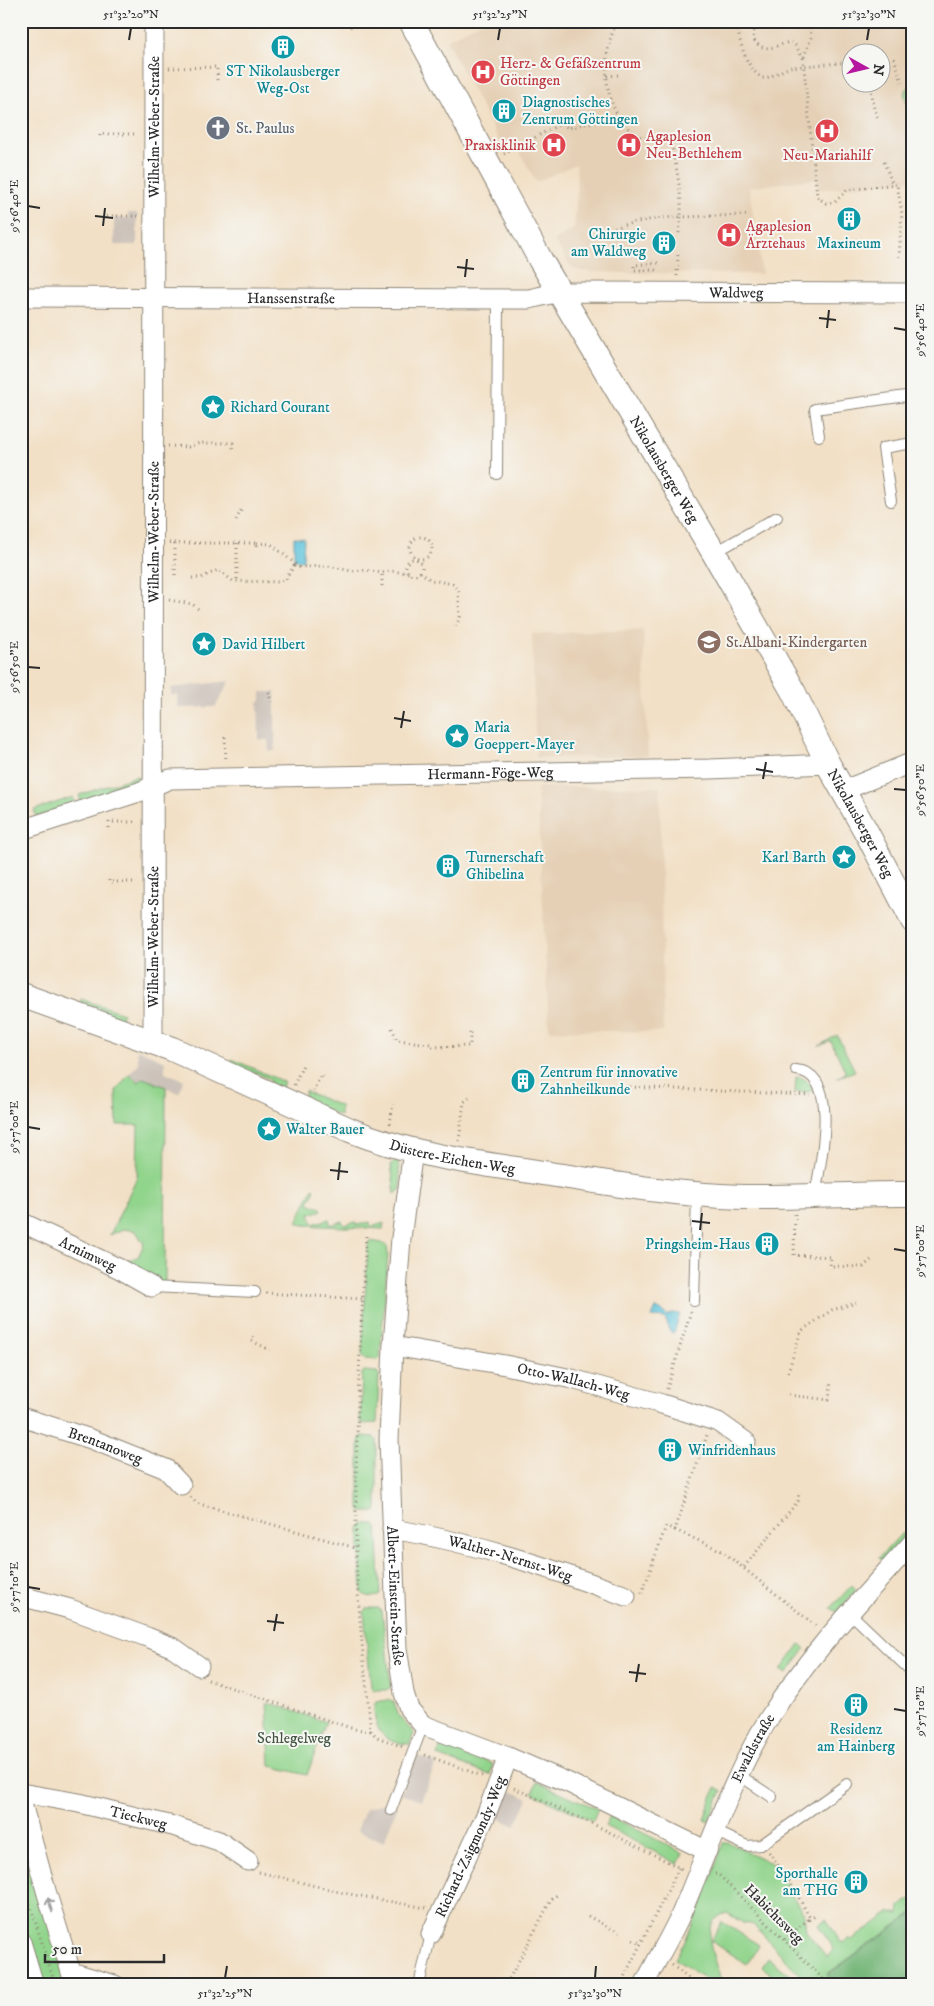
<svg xmlns="http://www.w3.org/2000/svg" width="934" height="2006" viewBox="0 0 934 2006" font-family="'IM FELL DW Pica',serif">
<rect width="100%" height="100%" fill="#f6f6f2"/>
<filter id="ink" filterUnits="userSpaceOnUse"><feTurbulence type="fractalNoise" baseFrequency=".02" numOctaves="2"/><feDisplacementMap in="SourceGraphic" scale="10" xChannelSelector="R" yChannelSelector="G"/><feConvolveMatrix kernelMatrix="1 2 1 2 8 2 1 2 1" color-interpolation-filters="sRGB"/></filter>
<filter id="wash" filterUnits="userSpaceOnUse"><feTurbulence type="fractalNoise" baseFrequency=".0096" numOctaves="4" result="noise"/><feDisplacementMap in="SourceGraphic" scale="20" xChannelSelector="R" yChannelSelector="G"/><feGaussianBlur stdDeviation="1.12" result="paint"/><feColorMatrix in="noise" values="0 0 0 0 0 0 0 0 0 0 0 0 0 0 0 0 0 1.4 0 .05"/><feComposite in="paint" operator="in"/></filter>
<g filter="url(#wash)">
<rect width="100%" height="100%" fill="#f2e0c6"/>
<g fill="#e5d0b5" fill-rule="evenodd">
<path d="M483,21H913V180L818,190L817,179L749,187L762,274L618,273L580,271L574,269L569,264L554,240L574,229L577,193L576,164L536,182L514,142L503,148L446,40ZM852,52H882V82H852Z"/>
<path d="M643,630L648,756L536,758L532,634Z"/>
<path d="M537,787H660L663,1032L549,1030Z"/>
</g>
<g fill="#ccc2b9">
<path d="M128,213H137V245H114V218H128Z"/>
<path d="M230,681L215,707L178,708V695H171V688Z"/>
<path d="M261,692H275V751H269L268,740H259L258,702L261,701Z"/>
<path d="M137,1049L165,1061V1072L184,1080L179,1093L144,1078L139,1082L129,1074L138,1064Z"/>
<path d="M416,1755L436,1763L421,1801L401,1794Z"/>
<path d="M509,1790L528,1799L515,1826L496,1817Z"/>
<path d="M387,1802L397,1806L384,1842L357,1831L365,1809Z"/>
</g>
<g fill="#91d48c" stroke="#5e805c">
<path d="M913,85V106L907,103L904,94L907,88Z"/>
<path d="M137,776L140,783L81,802L79,795Z"/>
<path d="M73,797L75,804L36,817L34,810Z"/>
<path d="M81,999L123,1013L120,1021L108,1017L105,1011L93,1007L86,1010L79,1007Z"/>
<path d="M837,1035L855,1071L836,1078L846,1073L831,1041L819,1046Z"/>
<path d="M232,1059L284,1082L281,1090L272,1086L269,1079L254,1072L243,1073L229,1067Z"/>
<path d="M129,1074L139,1082L143,1078L166,1087L165,1284L124,1261L138,1257L144,1244L136,1231L123,1229L110,1235L137,1177L138,1125H117L116,1091Z"/>
<path d="M796,1077C804,1076 810,1083 813,1090L808,1092H795Z"/>
<path d="M305,1091L340,1106V1116L303,1100Z"/>
<path d="M394,1161H398L401,1189L395,1194L391,1165Z"/>
<path d="M313,1188L315,1189L309,1203L321,1208L322,1210L310,1214L313,1224L329,1219L331,1225L342,1221L344,1225L356,1222L357,1225L370,1222L371,1227L384,1223L383,1229L303,1225L297,1222Z"/>
<path d="M371,1241L382,1243L387,1246L388,1255L380,1358L377,1360L365,1359L362,1355L368,1244Z"/>
<path d="M364,1371L377,1372L379,1375L377,1423L362,1424L360,1421L362,1373Z"/>
<path d="M362,1436L374,1437L377,1440V1510L374,1512H361L359,1508V1441Z"/>
<path d="M362,1524H374L377,1527L381,1595C376,1598 366,1597 362,1593L359,1527Z"/>
<path d="M902,1533L905,1537L883,1561L879,1558Z"/>
<path d="M852,1585L856,1590L837,1612L831,1608Z"/>
<path d="M367,1608H378L382,1611L391,1687L386,1690H374L371,1687L364,1613Z"/>
<path d="M800,1644L805,1649L787,1674L781,1670Z"/>
<path d="M388,1700L394,1702L399,1717L414,1733L410,1744C391,1744 378,1737 375,1718C374,1712 373,1707 376,1702Z"/>
<path d="M267,1702L326,1722L307,1775L270,1766Z"/>
<path d="M445,1745L493,1764L490,1775L438,1756L440,1747Z"/>
<path d="M537,1782L598,1809L593,1821L532,1793Z"/>
<path d="M716,1787L722,1791L708,1822L704,1819Z"/>
<path d="M610,1816L683,1853L678,1864L605,1826Z"/>
<path d="M21,1825L68,1985H43L21,1916Z"/>
<path d="M728,1842L775,1865L788,1889L804,1914L806,1931L827,1957L834,1949L818,1925L826,1919L842,1943L850,1938L852,1940L891,1912L899,1914L900,1906L913,1898V1913L827,1974L837,1985H809L754,1925L743,1923L727,1913C696,1920 715,1961 721,1980L713,1984L675,1959C696,1923 710,1882 723,1843Z"/>
<path d="M722,1922L759,1945L747,1964L711,1941Z"/>
<path d="M768,1958L801,1983L800,1985H786L762,1967Z"/>
</g>
<path fill="#74b678" stroke="#507052" d="M913,1913V1985H837L827,1975Z"/>
<g fill="#5ec4dc" stroke="#447884">
<path d="M294,537L304,538L303,560H297L294,558Z"/>
<path d="M656,1308L664,1312L667,1316L672,1313L680,1314L674,1333H671L665,1318L652,1317Z"/>
</g>
</g>
<g filter="url(#ink)">
<g fill="none" stroke-linecap="round" stroke-linejoin="round">
<defs>
<g id="service">
<path d="M819,436L815,409L913,395"/>
<path d="M497,474L498,299"/>
<path d="M891,501L883,448L913,443"/>
<path d="M714,553L777,517"/>
<path d="M796,1070C842,1073 820,1166 815,1195"/>
<path d="M152,1287L255,1292"/>
<path d="M694,1301L697,1195"/>
<path d="M903,1554L913,1563"/>
<path d="M849,1612L913,1673"/>
<path d="M739,1775L772,1797"/>
<path d="M391,1810L423,1725"/>
<path d="M715,1831L747,1846L761,1845L847,1784"/>
<path d="M419,1985L431,1934"/>
</g>
<g id="minor">
<path id="s1" d="M21,297L529,299L560,292L913,293"/>
<path d="M842,791L913,762"/>
<path id="s2" d="M21,830L139,792L170,779L710,769L828,764"/>
<path id="s3" d="M153,1042L154,21"/>
<path id="s4" d="M413,1151L401,1238L393,1346L389,1439L397,1648L404,1693L409,1709L423,1725L508,1757L569,1783L707,1851"/>
<path id="s5" d="M21,1222L120,1269L152,1287"/>
<path id="s6" d="M393,1346L505,1365L572,1379L662,1404L718,1422L746,1442"/>
<path id="s7" d="M21,1417L91,1439L166,1469L181,1485"/>
<path id="s8" d="M392,1529C473,1542 550,1568 626,1596"/>
<path d="M21,1596L70,1609L147,1637L174,1648L199,1666"/>
<path id="s9" d="M21,1793L79,1803L173,1826L219,1841L248,1861"/>
<path d="M21,1800L47,1894L75,1985"/>
<path id="s10" d="M431,1934L486,1815L508,1757"/>
<path d="M21,1942L34,1985"/>
<path d="M71,1972L115,1985"/>
<path id="s11" d="M644,1985C656,1961 670,1938 681,1914C709,1849 731,1779 769,1718C810,1653 862,1599 913,1542"/>
</g>
<g id="tertiary">
<path id="s12" d="M411,21L541,261L714,553L794,693L828,764L868,835L913,921"/>
<path id="s13" d="M21,995L172,1049L350,1130C416,1157 480,1163 550,1174C613,1184 678,1195 742,1197C799,1198 856,1193 913,1194"/>
</g>
</defs>
<use href="#service" stroke="#8e8678" stroke-width="12"/>
<use href="#minor" stroke="#8e8678" stroke-width="21"/>
<use href="#tertiary" stroke="#8e8678" stroke-width="26"/>
<g stroke="#8e8678" stroke-width="3" stroke-dasharray="1 4" stroke-linecap="butt">
<path d="M570,21C599,25 630,25 659,21"/>
<path d="M736,21C740,41 744,66 762,78C772,78 781,70 791,67L852,62"/>
<path d="M755,21L753,39C764,55 776,45 790,42L796,46L803,58L817,197L826,203L835,202L847,190L897,184L902,214L899,257"/>
<path d="M350,27L361,21"/>
<path d="M804,57L811,38L810,21"/>
<path d="M894,58L902,82"/>
<path d="M169,68L217,67V84"/>
<path d="M607,76L619,75"/>
<path d="M870,82L874,108L879,120"/>
<path d="M100,136V134H138"/>
<path d="M671,141L680,140"/>
<path d="M504,154L558,125L562,124L568,128L619,116"/>
<path d="M884,162L893,185"/>
<path d="M107,216H139"/>
<path d="M605,231C626,223 658,217 681,217C682,192 676,166 671,141C657,141 641,140 630,130C602,106 601,55 616,24"/>
<path d="M679,233L681,217L749,215"/>
<path d="M658,263L634,265V270H658"/>
<path d="M677,276L678,253"/>
<path d="M168,446L188,447L200,443H233V450"/>
<path d="M236,520L243,507"/>
<circle cx="421" cy="548" r="11"/>
<path d="M169,543H257V546"/>
<path d="M237,543V582"/>
<path d="M257,543L271,544L299,567L328,566L352,571L366,570L382,573L390,571L409,573"/>
<circle cx="414" cy="567" r="8"/>
<path d="M420,572L431,580L453,584L458,590L460,617L455,628"/>
<path d="M175,575V543"/>
<path d="M192,578H201L218,570L233,581L279,582L286,579L295,564"/>
<path d="M382,586V573"/>
<path d="M169,600L192,604L201,611"/>
<path d="M269,692L271,702"/>
<path d="M225,737L226,762"/>
<path d="M109,828V822H137"/>
<path d="M109,880V882H137"/>
<path d="M392,1028L397,1040L430,1044L432,1047L470,1046V1031"/>
<path d="M294,1085L303,1065"/>
<path d="M630,1087L810,1095"/>
<path d="M313,1091L321,1075L323,1077"/>
<path d="M390,1124L393,1104"/>
<path d="M459,1141L464,1102L469,1098"/>
<path d="M795,1214L794,1255L831,1257L830,1266L863,1267L871,1260"/>
<path d="M366,1236C360,1339 355,1443 356,1546C357,1607 365,1671 371,1731L377,1737L403,1747"/>
<path d="M266,1293L363,1299"/>
<path d="M252,1336V1341L270,1350"/>
<path d="M788,1372L801,1331L832,1310L856,1303"/>
<path d="M667,1389L691,1311"/>
<path d="M789,1395L829,1400L831,1382"/>
<path d="M191,1497L196,1503L356,1548"/>
<path d="M675,1530L722,1551L816,1626"/>
<path d="M744,1567L798,1501L799,1492"/>
<path d="M642,1593L666,1526L675,1530L707,1435"/>
<path d="M208,1680L354,1729L371,1731"/>
<path d="M425,1755L485,1777"/>
<path d="M514,1788L593,1824L682,1869"/>
<path d="M769,1852L790,1882L810,1918L784,1940"/>
<path d="M259,1872L344,1893L426,1908"/>
<path d="M715,1874H718L829,1985"/>
<path d="M21,1875L55,1985"/>
<path d="M588,1916L619,1933"/>
<path d="M809,1920L817,1915"/>
<path d="M633,1940L642,1944"/>
<path d="M672,1965L697,1985"/>
<path d="M507,1983L551,1900L558,1894"/>
<path d="M620,1985L679,1868"/>
</g>
<use href="#service" stroke="#fff" stroke-width="10"/>
<use href="#minor" stroke="#fff" stroke-width="19"/>
<use href="#tertiary" stroke="#fff" stroke-width="24"/>
</g>
<defs><path id="oneway-shaft" d="M-6 0H5M1.5-3L5.5 0L1.5 3" fill="none" stroke-width="1.6" stroke-linecap="round" stroke-linejoin="round" transform="scale(1.25)"/></defs>
<use stroke="#a0a0a0" href="#oneway-shaft" transform="translate(50 1905) rotate(-107)"/>
</g>
<path fill="none" stroke="#2b2b2b" stroke-width="2" d="M129,40L131,28M498,40L500,28M867,40L869,28M28,206L40,208M95,216L113,218M103,226L105,208M457,267L474,269M465,277L467,259M819,318L836,320M827,328L829,310M894,328L906,330M28,667L40,668M394,718L411,721M401,728L404,711M756,769L773,772M763,779L766,762M894,789L906,790M28,1127L40,1129M330,1170L348,1172M338,1180L340,1162M692,1221L710,1223M700,1230L702,1213M894,1249L906,1251M28,1587L40,1589M267,1621L284,1623M274,1631L277,1614M629,1672L646,1674M636,1682L639,1664M894,1709L906,1711M225,1978L227,1966M595,1978L596,1966"/>
<defs>
<symbol id="building-disc" viewBox="-11 -11 22 22"><circle r="9.5" fill="#0f9aa8" stroke="#f6f6f2"/><path d="M-4-6H4V6H1V3H-1V6H-4ZM-2.5-4.3h1.7v1.8h-1.7ZM.8-4.3h1.7v1.8H.8ZM-2.5-1h1.7V.8h-1.7ZM.8-1h1.7V.8H.8Z" fill="#fff"/></symbol>
<symbol id="hospital-disc" viewBox="-11 -11 22 22"><circle r="9.5" fill="#e0444e" stroke="#f6f6f2"/><path d="M-5-5h3v3.5h4V-5h3V5h-3V1.5h-4V5h-3Z" fill="#fff"/></symbol>
<symbol id="church-disc" viewBox="-11 -11 22 22"><circle r="9.5" fill="#6b7280" stroke="#f6f6f2"/><path d="M-1.2-6h2.4v3.5h3.3v2.4h-3.3V6h-2.4V-.1h-3.3v-2.4h3.3Z" fill="#fff"/></symbol>
<symbol id="sight-disc" viewBox="-11 -11 22 22"><circle r="9.5" fill="#0f9aa8" stroke="#f6f6f2"/><path d="M0-6L1.8-2.2L6-1.7L2.9 1.2L3.7 5.4L0 3.3L-3.7 5.4L-2.9 1.2L-6-1.7L-1.8-2.2Z" fill="#fff"/></symbol>
<symbol id="school-disc" viewBox="-11 -11 22 22"><circle r="9.5" fill="#8d6e63" stroke="#f6f6f2"/><path d="M0-5L7-2L0 1L-7-2ZM-4 1L0 2.5L4 1V4Q0 6-4 4Z" fill="#fff"/></symbol>
</defs>
<g fill-rule="evenodd">
<use href="#building-disc" x="269" y="33" width="28" height="28"/>
<use href="#hospital-disc" x="469" y="58" width="28" height="28"/>
<use href="#building-disc" x="490" y="97" width="28" height="28"/>
<use href="#church-disc" x="204" y="114" width="28" height="28"/>
<use href="#hospital-disc" x="813" y="117" width="28" height="28"/>
<use href="#hospital-disc" x="540" y="131" width="28" height="28"/>
<use href="#hospital-disc" x="615" y="131" width="28" height="28"/>
<use href="#building-disc" x="835" y="205" width="28" height="28"/>
<use href="#hospital-disc" x="715" y="221" width="28" height="28"/>
<use href="#building-disc" x="650" y="229" width="28" height="28"/>
<use href="#sight-disc" x="199" y="393" width="28" height="28"/>
<use href="#school-disc" x="695" y="628" width="28" height="28"/>
<use href="#sight-disc" x="190" y="630" width="28" height="28"/>
<use href="#sight-disc" x="443" y="722" width="28" height="28"/>
<use href="#sight-disc" x="830" y="843" width="28" height="28"/>
<use href="#building-disc" x="434" y="852" width="28" height="28"/>
<use href="#building-disc" x="509" y="1067" width="28" height="28"/>
<use href="#sight-disc" x="255" y="1115" width="28" height="28"/>
<use href="#building-disc" x="753" y="1230" width="28" height="28"/>
<use href="#building-disc" x="656" y="1436" width="28" height="28"/>
<use href="#building-disc" x="842" y="1691" width="28" height="28"/>
<use href="#building-disc" x="842" y="1868" width="28" height="28"/>
</g>
<g text-anchor="middle" dominant-baseline="central" stroke-width="4" stroke-linejoin="round" paint-order="stroke">
<g font-size="15" fill="#be3a42" stroke="#f6f6f2" text-anchor="start">
<text x="500" y="63">Herz- &amp; Gefäßzentrum<tspan x="500" dy="17">Göttingen</tspan></text>
<text x="646" y="136">Agaplesion<tspan x="646" dy="17">Neu-Bethlehem</tspan></text>
<text x="536" y="145" text-anchor="end">Praxisklinik</text>
<text x="827" y="155" text-anchor="middle">Neu-Mariahilf</text>
<text x="746" y="226">Agaplesion<tspan x="746" dy="17">Ärztehaus</tspan></text>
</g>
<g font-size="15" fill="#0d838f" stroke="#f6f6f2" text-anchor="start">
<text x="283" y="71" text-anchor="middle">ST Nikolausberger<tspan x="283" dy="17">Weg-Ost</tspan></text>
<text x="522" y="102">Diagnostisches<tspan x="522" dy="17">Zentrum Göttingen</tspan></text>
<text x="646" y="234" text-anchor="end">Chirurgie<tspan x="646" dy="17">am Waldweg</tspan></text>
<text x="849" y="243" text-anchor="middle">Maxineum</text>
<text x="230" y="407">Richard Courant</text>
<text x="222" y="644">David Hilbert</text>
<text x="474" y="727">Maria<tspan x="474" dy="17">Goeppert-Mayer</tspan></text>
<text x="466" y="857">Turnerschaft<tspan x="466" dy="17">Ghibelina</tspan></text>
<text x="826" y="857" text-anchor="end">Karl Barth</text>
<text x="540" y="1072">Zentrum für innovative<tspan x="540" dy="17">Zahnheilkunde</tspan></text>
<text x="286" y="1129">Walter Bauer</text>
<text x="750" y="1244" text-anchor="end">Pringsheim-Haus</text>
<text x="688" y="1450">Winfridenhaus</text>
<text x="856" y="1729" text-anchor="middle">Residenz<tspan x="856" dy="17">am Hainberg</tspan></text>
<text x="838" y="1873" text-anchor="end">Sporthalle<tspan x="838" dy="17">am THG</tspan></text>
</g>
<g font-size="15" fill="#2b2b2b" stroke="#f6f6f2">
<text stroke="none"><textPath href="#s3" startOffset="915">Wilhelm-Weber-Straße</textPath></text>
<text stroke="none"><textPath href="#s1" startOffset="716">Waldweg</textPath></text>
<text stroke="none"><textPath href="#s1" startOffset="270">Hanssenstraße</textPath></text>
<text stroke="none"><textPath href="#s12" startOffset="515">Nikolausberger Weg</textPath></text>
<text stroke="none"><textPath href="#s3" startOffset="510">Wilhelm-Weber-Straße</textPath></text>
<text stroke="none"><textPath href="#s2" startOffset="478">Hermann-Föge-Weg</textPath></text>
<text stroke="none"><textPath href="#s12" startOffset="920">Nikolausberger Weg</textPath></text>
<text stroke="none"><textPath href="#s3" startOffset="105">Wilhelm-Weber-Straße</textPath></text>
<text stroke="none"><textPath href="#s13" startOffset="462">Düstere-Eichen-Weg</textPath></text>
<text stroke="none"><textPath href="#s5" startOffset="74">Arnimweg</textPath></text>
<text stroke="none"><textPath href="#s6" startOffset="184">Otto-Wallach-Weg</textPath></text>
<text stroke="none"><textPath href="#s7" startOffset="89">Brentanoweg</textPath></text>
<text stroke="none"><textPath href="#s8" startOffset="122">Walther-Nernst-Weg</textPath></text>
<text stroke="none"><textPath href="#s4" startOffset="446">Albert-Einstein-Straße</textPath></text>
<text stroke="none"><textPath href="#s11" startOffset="261">Ewaldstraße</textPath></text>
<text stroke="none"><textPath href="#s9" startOffset="120">Tieckweg</textPath></text>
<text stroke="none"><textPath href="#s10" startOffset="96">Richard-Zsigmondy-Weg</textPath></text>
<text transform="translate(774 1914) rotate(45)">Habichtsweg</text>
</g>
<g font-size="15" fill="#5b616d" stroke="#f6f6f2" text-anchor="start">
<text x="236" y="128">St. Paulus</text>
</g>
<g font-size="15" fill="#785e54" stroke="#f6f6f2" text-anchor="start">
<text x="726" y="642">St.Albani-Kindergarten</text>
</g>
<g font-size="15" fill="#445543" stroke="#f6f6f2">
<text x="294" y="1738">Schlegelweg</text>
</g>
</g>
<rect width="934" height="2006" fill="none" stroke="#f6f6f2" stroke-width="55"/>
<g transform="translate(866 68) rotate(98)"><circle r="24" fill="#f6f6f2" stroke="#a5a5a2"/>
<path d="M0-4L9 19L0 12L-9 19Z" fill="#b5179e"/>
<text y="-8" font-size="14" font-weight="bold" text-anchor="middle" fill="#2b2b2b">N</text>
</g>
<path d="M45 1954v8h119v-8" fill="none" stroke="#2b2b2b" stroke-width="2.5"/>
<text x="52" y="1954" font-size="15" fill="#2b2b2b" stroke="#f6f6f2" stroke-width="4" paint-order="stroke">50 m</text>
<rect x="28" y="28" width="878" height="1950" fill="none" stroke="#2b2b2b" stroke-width="2"/>
<g font-size="12" text-anchor="middle" fill="#2b2b2b">
<text x="131" y="18">51°32'20"N</text>
<text x="500" y="18">51°32'25"N</text>
<text x="869" y="18">51°32'30"N</text>
<text transform="translate(14 206) rotate(-90)" y="4">9°56'40"E</text>
<text transform="translate(920 330) rotate(-90)" y="4">9°56'40"E</text>
<text transform="translate(14 667) rotate(-90)" y="4">9°56'50"E</text>
<text transform="translate(920 790) rotate(-90)" y="4">9°56'50"E</text>
<text transform="translate(14 1127) rotate(-90)" y="4">9°57'00"E</text>
<text transform="translate(920 1251) rotate(-90)" y="4">9°57'00"E</text>
<text transform="translate(14 1587) rotate(-90)" y="4">9°57'10"E</text>
<text transform="translate(920 1711) rotate(-90)" y="4">9°57'10"E</text>
<text x="225" y="1997">51°32'25"N</text>
<text x="595" y="1997">51°32'30"N</text>
</g>
</svg>
